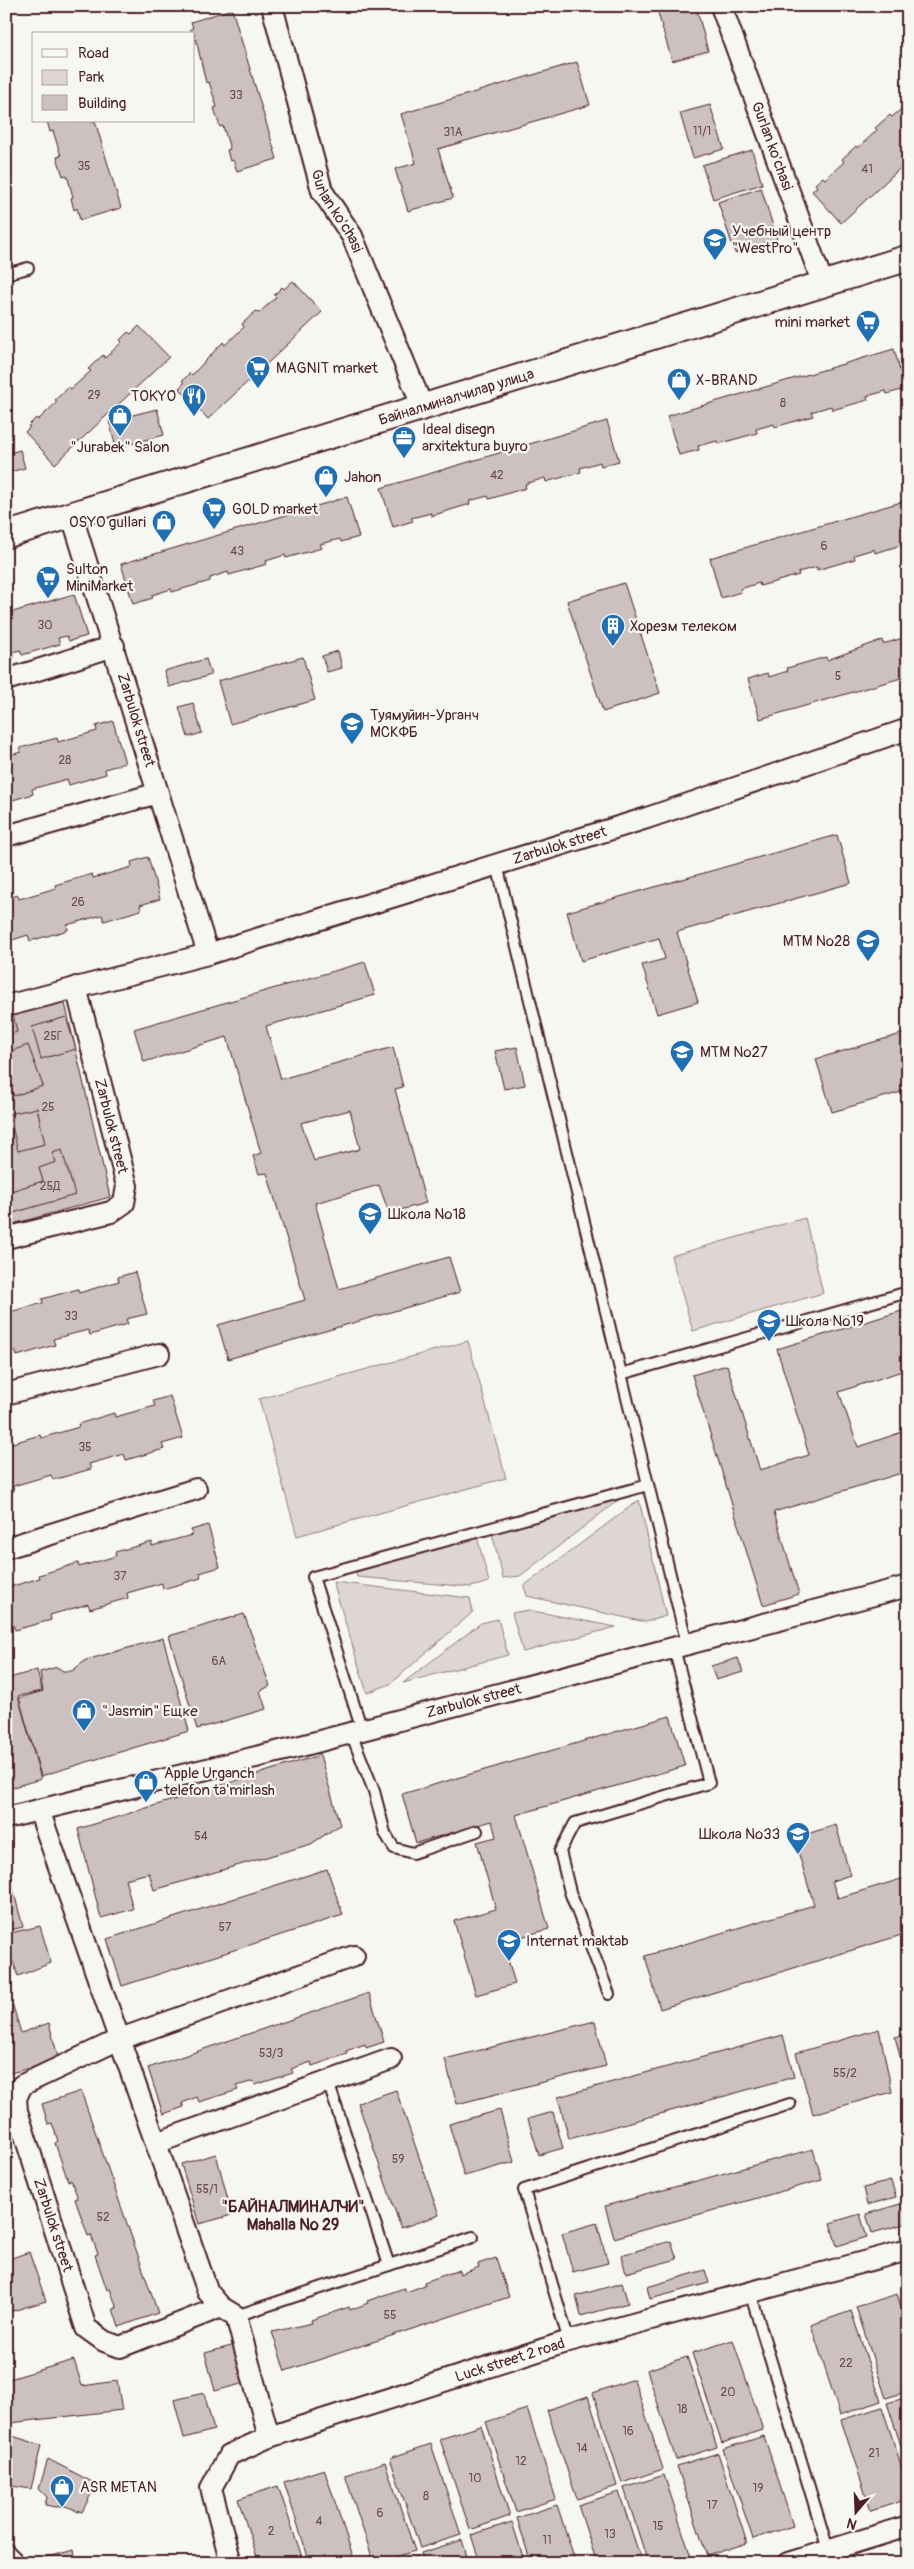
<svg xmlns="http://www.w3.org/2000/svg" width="914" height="2569" viewBox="0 0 914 2569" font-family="Pangolin,sans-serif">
<rect width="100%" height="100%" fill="#f6f6f2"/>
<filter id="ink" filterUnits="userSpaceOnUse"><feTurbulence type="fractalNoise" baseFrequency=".02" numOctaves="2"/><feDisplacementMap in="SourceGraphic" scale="10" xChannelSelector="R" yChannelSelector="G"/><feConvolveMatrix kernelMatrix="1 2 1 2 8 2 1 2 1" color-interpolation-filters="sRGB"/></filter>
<g filter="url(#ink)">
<g fill="#ddd6d5" stroke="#947a80">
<path d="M805,1218L823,1293L693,1331L671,1256Z"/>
<path d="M468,1341L506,1478L297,1536L259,1399Z"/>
<path d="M621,1498L520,1576L503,1578L491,1529Z"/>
<path d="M639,1500L666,1616L645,1622L527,1596L524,1586Z"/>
<path d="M477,1537L489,1582L471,1587L357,1577L356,1572Z"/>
<path d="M333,1582L470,1598L473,1612L390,1684L367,1693Z"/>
<path d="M528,1610L616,1627L523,1652L512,1613Z"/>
<path d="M498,1619L508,1655L403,1683L481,1623Z"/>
</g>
<g fill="#ccc1c0" stroke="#4a1f2b" fill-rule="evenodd">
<path d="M656,6H696L708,51L672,61Z"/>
<path d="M232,9L277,159L237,171L233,160L230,161L227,150L230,149L223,126L220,127L214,108L217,107L209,82L206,83L196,39L194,40V34L190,29L193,28L191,22Z"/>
<path d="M577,62L590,105L438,149L453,198L408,211L395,169L416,163L401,114Z"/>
<path d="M908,103V161L841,223L812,191L817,187L815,184L823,177L825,179L844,162L842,159L856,146L858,148L877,130L875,128L890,115L892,117Z"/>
<path d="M710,105L724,149L693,158L680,113Z"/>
<path d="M47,121H95L121,208L80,220L77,208L74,210L71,198L73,197L67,175L63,176L57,157L61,156L53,131L50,132Z"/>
<path d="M752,150L762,184L713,199L702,165Z"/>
<path d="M761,188L777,239L735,253L718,202Z"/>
<path d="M293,281L322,312L208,419L179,388L184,383L182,381L190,373L192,375L223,342L225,345L244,327L242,324L256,311L259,313L276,297L274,295L282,287L284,289Z"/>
<path d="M139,326L169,357L55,464L25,432L30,427L28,426L36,418L38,420L57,402L55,400L69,387L71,389L91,371L88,369L103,355L105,358L122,342L120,340L128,332L131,334Z"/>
<path d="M894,349L905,389L887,394L886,391L867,396L868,400L832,410L831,406L811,412L813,416L775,427L774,424L756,429L757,433L718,444L717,441L698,446L699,450L679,455L667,416Z"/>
<path d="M157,409L164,435L116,448L109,421Z"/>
<path d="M607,421L619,461L601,466L600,462L580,468L581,472L546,482L545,478L525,484L526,488L489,499L488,496L469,501L470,504L431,516V513L411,518L413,521L393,527L381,488Z"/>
<path d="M20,450L25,468L6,473V454Z"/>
<path d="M347,497L359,537L341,542L340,539L320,544L322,548L286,558L285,555L266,561L267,564L229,575L228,572L210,578V581L172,592L171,589L152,595L153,598L133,604L121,564Z"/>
<path d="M908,500V543L875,553L874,549L854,555L855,559L817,570V567L798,572L799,575L760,586L759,583L740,589L741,592L721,598L710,558Z"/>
<path d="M624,583L660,693L603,712L567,601Z"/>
<path d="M74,594L87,636L69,641L67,636L58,638L60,644L22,655L20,650L12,652L14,658L6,660V614Z"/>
<path d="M908,633V676L760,719L748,679L768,673L769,677L788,671L787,668L826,657L827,660L882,640L883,644L903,638L902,635Z"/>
<path d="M338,651L342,668L327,672L322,656Z"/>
<path d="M303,657L315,700L230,724L218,681Z"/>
<path d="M206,659L211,675L169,687L164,671Z"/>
<path d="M193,703L202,733L188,737L179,707Z"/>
<path d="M113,721L125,763L105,769L106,774L69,785L67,779L32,789L33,794L6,802V756L21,752L20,748L57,738L58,742L97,731L96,726Z"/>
<path d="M837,835L851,883L677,932L698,1002L657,1014L642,965L665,959L659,938L581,961L567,912Z"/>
<path d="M148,857L160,899L140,905L141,910L104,921L102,915L67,925L68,930L30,941L28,935L6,942V899L18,895L19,899L56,888L55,885L92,874L93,878L132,867L131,862Z"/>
<path d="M365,962L375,995L266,1026L281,1079L393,1047L403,1087L395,1089L426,1203L389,1213L379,1185L315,1203L339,1289L449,1257L460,1292L228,1359L218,1325L305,1300L267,1173L259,1174L253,1156L261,1153L227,1037L144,1062L134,1029ZM350,1110L360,1149L314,1161L301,1123Z"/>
<path d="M64,999L110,1197L6,1226V1017Z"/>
<path d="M13,1014L17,1032L6,1036V1016Z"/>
<path d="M66,1017L76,1049L41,1059L32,1027Z"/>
<path d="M908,1032V1090L832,1112L816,1059Z"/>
<path d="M28,1045L43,1086L14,1096L6,1076V1053Z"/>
<path d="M517,1047L525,1085L504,1089L495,1051Z"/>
<path d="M37,1108L45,1144L18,1151L9,1114Z"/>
<path d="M6,1138L11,1157L6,1158Z"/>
<path d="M62,1150L75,1195L6,1215V1171L11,1191L43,1181L39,1168L56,1162L52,1153Z"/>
<path d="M135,1272L147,1314L126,1319L128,1324L90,1335L88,1330L53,1339L55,1345L17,1356L15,1350L6,1353V1313L43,1303L42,1299L78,1289L79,1293L119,1281L118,1277Z"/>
<path d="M908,1309V1388L902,1371L839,1392L858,1447L908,1430V1471L774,1512L799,1594L763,1605L692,1375L727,1365L760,1470L809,1455L777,1349Z"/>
<path d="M170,1396L183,1438L162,1444L164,1449L126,1460L124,1454L89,1464L91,1469L53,1480L51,1475L13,1486L14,1491L6,1493V1445L40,1435L41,1438L79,1427L78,1424L114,1413L115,1417L155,1406L153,1401Z"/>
<path d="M208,1525L220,1567L200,1573L201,1578L163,1589L162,1583L127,1593L128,1598L90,1609L88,1604L50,1615L51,1620L15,1630L13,1625L6,1627V1588L40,1578L39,1575L78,1563L79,1567L116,1556L115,1552L152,1542V1546L192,1535L191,1530Z"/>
<path d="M244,1614L270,1686L260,1691L266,1709L197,1729L169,1636Z"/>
<path d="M163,1638L189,1731L41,1776L19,1698L43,1691L40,1672L57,1667L63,1671H72L86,1660Z"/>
<path d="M738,1658L743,1672L716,1680L711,1666Z"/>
<path d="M37,1670L42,1691L18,1696L41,1779L6,1789V1679Z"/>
<path d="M670,1716L685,1766L516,1815L549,1929L503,1942L515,1984L476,1995L454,1921L496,1909L477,1842L496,1837L492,1821L416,1843L402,1794Z"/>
<path d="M320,1755L340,1825L311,1844L154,1890L149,1873L125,1879L133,1909L101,1918L78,1829Z"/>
<path d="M836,1825L850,1875L832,1881L838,1898L908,1877V1933L660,2009L645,1956L814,1905L794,1838Z"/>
<path d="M327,1869L343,1915L122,1986L107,1939Z"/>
<path d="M13,1889L23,1927L6,1931V1891Z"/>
<path d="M40,1926L51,1963L18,1976L6,1941V1934Z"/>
<path d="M369,1993L384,2042L366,2048L365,2044L346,2051L347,2054L312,2066L311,2062L291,2069L293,2073L255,2085L254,2081L236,2086L238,2090L199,2102L197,2097L182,2103L184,2107L163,2114L148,2068Z"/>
<path d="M13,2006L21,2033L49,2023L59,2061L6,2074V2008Z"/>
<path d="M595,2021L606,2066L457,2104L445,2059Z"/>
<path d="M879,2029L892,2092L813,2114L796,2053Z"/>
<path d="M908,2034V2066L903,2067L895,2037Z"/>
<path d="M783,2035L794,2077L569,2139L558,2097Z"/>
<path d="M396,2090L439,2215L401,2228L358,2103Z"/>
<path d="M81,2091L158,2313L119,2327L113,2309L117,2308L110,2289L107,2290L95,2255L98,2254L91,2235L88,2236L75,2199L78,2198L71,2180L68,2181L55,2143L58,2141L52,2123L48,2124L42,2104Z"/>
<path d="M500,2110L514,2162L464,2176L449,2124Z"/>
<path d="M553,2112L563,2148L539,2155L528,2119Z"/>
<path d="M813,2149L822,2180L614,2238L605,2206Z"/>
<path d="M216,2154L232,2215L199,2224L181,2164Z"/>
<path d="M891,2181L896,2197L867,2205L863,2188Z"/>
<path d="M907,2202L908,2223L872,2233L866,2214Z"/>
<path d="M860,2214L867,2237L837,2246L830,2223Z"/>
<path d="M597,2223L608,2263L573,2272L562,2233Z"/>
<path d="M671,2241L677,2259L626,2273L621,2255Z"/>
<path d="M29,2252L46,2301L6,2313V2260Z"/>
<path d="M496,2258L509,2297L285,2371L272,2332L312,2323L311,2320L349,2307L350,2310L368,2303L367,2301L404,2288L406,2292L425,2285L424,2282L459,2270L460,2274L479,2267L478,2264Z"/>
<path d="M705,2270L709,2283L650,2299L647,2287Z"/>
<path d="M622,2283L628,2303L581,2316L576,2296Z"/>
<path d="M897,2294L908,2327V2391L886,2398L856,2307Z"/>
<path d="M851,2311L881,2401L840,2415L811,2325Z"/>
<path d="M733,2340L763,2430L722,2443L692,2353Z"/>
<path d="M235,2345L245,2383L215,2391L205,2353Z"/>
<path d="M687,2357L717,2447L676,2460L647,2370Z"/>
<path d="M74,2360L82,2386L117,2381L122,2410L10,2423L6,2413V2380Z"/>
<path d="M634,2379L663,2469L622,2483L593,2393Z"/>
<path d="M204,2393L214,2430L184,2438L174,2400Z"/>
<path d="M588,2396L617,2486L577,2499L547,2410Z"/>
<path d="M908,2397V2467L887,2403Z"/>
<path d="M882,2407L908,2486V2499L871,2511L841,2420Z"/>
<path d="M527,2409L556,2499L516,2512L486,2422Z"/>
<path d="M481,2426L510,2516L470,2530L440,2439Z"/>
<path d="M6,2434L41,2445L31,2489L6,2485Z"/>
<path d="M764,2436L793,2526L753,2539L723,2449Z"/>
<path d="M431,2444L461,2535L420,2548L390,2458Z"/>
<path d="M718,2453L747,2543L707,2556L677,2466Z"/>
<path d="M48,2459L96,2484L82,2512L65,2506L56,2507L45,2505L47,2497L39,2489Z"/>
<path d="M385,2462L415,2551L374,2563L345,2475Z"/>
<path d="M324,2469L354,2559L343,2563H310L284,2482Z"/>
<path d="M664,2475L693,2563H648L624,2488Z"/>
<path d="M278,2486L304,2563H259L238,2499Z"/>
<path d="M619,2492L642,2563H597L578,2505Z"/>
<path d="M557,2505L576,2563H531L517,2518Z"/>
<path d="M512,2522L525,2563H480L471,2535Z"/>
<path d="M462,2540L469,2563H424L421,2553Z"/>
<path d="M74,2550L76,2563H25Z"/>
<path d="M416,2557L418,2563H399Z"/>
</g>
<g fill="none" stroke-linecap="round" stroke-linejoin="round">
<defs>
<g id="service">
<path d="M6,274L28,268"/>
<path d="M497,865L687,1644"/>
<path d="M621,1374L908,1292"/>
<path d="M362,1730L313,1577L648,1485"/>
<path d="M351,1733L374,1791L385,1833L394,1848L413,1853L477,1831"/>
<path d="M609,1994L570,1892L560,1851L575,1823L709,1783L674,1648"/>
<path d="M328,2082L389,2265"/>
<path d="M750,2292L832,2563"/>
<path d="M236,2316L473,2237"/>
<path d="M569,2341L524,2190L790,2104"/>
<path d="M6,2548L21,2563"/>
</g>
<g id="minor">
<path id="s1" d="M272,6L322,191L352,236L423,408"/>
<path id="s2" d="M721,6L823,284"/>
<path d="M6,680L114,646"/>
<path d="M6,836L158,793"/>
<path id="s3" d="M208,954L647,818L908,729"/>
<path d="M6,1006L208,954L72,516"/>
<path d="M6,1238L111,1212L124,1203L127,1186L76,987"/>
<path d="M6,1394L159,1354"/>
<path d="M6,1548L196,1489"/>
<path d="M39,1810L208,2292L221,2307L236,2316L269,2437"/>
<path id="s4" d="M6,1818L301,1746L908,1586"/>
<path d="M156,2143L391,2059"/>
<path d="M221,2307L120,2347L104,2341L86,2328L17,2111L16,2098L22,2085L120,2039L354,1956"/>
<path id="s5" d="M231,2563L211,2488L229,2455L269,2437L569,2341L908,2250"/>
<path d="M788,2563L908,2526"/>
</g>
<g id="tertiary">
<path id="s6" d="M6,535L908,258"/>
</g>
</defs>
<use href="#service" stroke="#4a1f2b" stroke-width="14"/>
<use href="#minor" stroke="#4a1f2b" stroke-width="24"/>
<use href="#tertiary" stroke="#4a1f2b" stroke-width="29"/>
<use href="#service" stroke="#f6f6f2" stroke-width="10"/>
<use href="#minor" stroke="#f6f6f2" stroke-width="20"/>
<use href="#tertiary" stroke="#f6f6f2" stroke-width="25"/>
</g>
</g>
<defs>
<symbol id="school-pin" viewBox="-11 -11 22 30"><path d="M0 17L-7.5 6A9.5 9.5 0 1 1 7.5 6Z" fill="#1f6fb2" stroke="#f6f6f2"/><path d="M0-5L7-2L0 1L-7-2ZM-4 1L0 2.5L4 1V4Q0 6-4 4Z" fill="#fff"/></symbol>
<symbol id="supermarket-pin" viewBox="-11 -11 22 30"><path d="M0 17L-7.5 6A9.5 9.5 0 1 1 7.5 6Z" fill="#1f6fb2" stroke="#f6f6f2"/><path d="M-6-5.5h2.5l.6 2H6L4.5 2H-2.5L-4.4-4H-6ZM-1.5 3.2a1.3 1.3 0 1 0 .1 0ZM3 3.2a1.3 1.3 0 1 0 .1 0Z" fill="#fff"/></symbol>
<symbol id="shop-pin" viewBox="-11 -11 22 30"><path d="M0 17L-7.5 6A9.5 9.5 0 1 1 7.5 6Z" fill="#1f6fb2" stroke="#f6f6f2"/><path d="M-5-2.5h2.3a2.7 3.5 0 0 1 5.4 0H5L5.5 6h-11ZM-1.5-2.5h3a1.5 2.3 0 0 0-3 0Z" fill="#fff"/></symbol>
<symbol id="restaurant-pin" viewBox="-11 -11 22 30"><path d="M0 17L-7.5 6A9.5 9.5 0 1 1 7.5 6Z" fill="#1f6fb2" stroke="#f6f6f2"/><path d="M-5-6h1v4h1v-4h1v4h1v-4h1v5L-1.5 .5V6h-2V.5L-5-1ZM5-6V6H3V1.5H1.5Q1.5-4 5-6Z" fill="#fff"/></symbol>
<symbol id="office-pin" viewBox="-11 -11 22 30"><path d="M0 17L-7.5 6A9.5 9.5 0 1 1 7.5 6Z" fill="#1f6fb2" stroke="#f6f6f2"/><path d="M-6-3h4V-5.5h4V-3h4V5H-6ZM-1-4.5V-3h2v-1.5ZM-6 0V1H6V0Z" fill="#fff"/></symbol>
<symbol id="building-pin" viewBox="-11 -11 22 30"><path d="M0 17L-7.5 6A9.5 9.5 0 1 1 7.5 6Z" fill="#1f6fb2" stroke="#f6f6f2"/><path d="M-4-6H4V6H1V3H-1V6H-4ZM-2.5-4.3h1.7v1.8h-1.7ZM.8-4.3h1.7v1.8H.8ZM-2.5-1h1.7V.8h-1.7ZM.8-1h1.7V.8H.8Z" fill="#fff"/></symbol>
</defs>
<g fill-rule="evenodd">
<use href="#school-pin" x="701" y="226" width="28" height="38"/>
<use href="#supermarket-pin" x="854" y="308" width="28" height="38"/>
<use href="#supermarket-pin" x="244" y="354" width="28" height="38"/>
<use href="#shop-pin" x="665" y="366" width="28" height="38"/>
<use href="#restaurant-pin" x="180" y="382" width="28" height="38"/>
<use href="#shop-pin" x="106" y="402" width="28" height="38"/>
<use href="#office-pin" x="390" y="424" width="28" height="38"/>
<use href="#shop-pin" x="312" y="463" width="28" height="38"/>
<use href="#supermarket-pin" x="200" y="495" width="28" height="38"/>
<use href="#shop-pin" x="150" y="508" width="28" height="38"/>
<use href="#supermarket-pin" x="34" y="564" width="28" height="38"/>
<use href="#building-pin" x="599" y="612" width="28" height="38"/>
<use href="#school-pin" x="338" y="710" width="28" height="38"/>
<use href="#school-pin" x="854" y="927" width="28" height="38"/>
<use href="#school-pin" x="668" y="1038" width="28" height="38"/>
<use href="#school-pin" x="356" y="1200" width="28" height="38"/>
<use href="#school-pin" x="755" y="1307" width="28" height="38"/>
<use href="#shop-pin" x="70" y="1697" width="28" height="38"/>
<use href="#shop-pin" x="132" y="1768" width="28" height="38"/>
<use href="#school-pin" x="784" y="1820" width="28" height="38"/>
<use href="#school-pin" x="495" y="1927" width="28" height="38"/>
<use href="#shop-pin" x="48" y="2473" width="28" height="38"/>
</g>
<g text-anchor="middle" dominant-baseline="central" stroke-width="4.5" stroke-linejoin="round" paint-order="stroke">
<g font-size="12" fill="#6a4850">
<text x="236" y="95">33</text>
<text x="702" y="131">11/1</text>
<text x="453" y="132">31А</text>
<text x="84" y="166">35</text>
<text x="867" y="169">41</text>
<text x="94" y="395">29</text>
<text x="783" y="403">8</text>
<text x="497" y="475">42</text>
<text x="824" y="546">6</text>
<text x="237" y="551">43</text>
<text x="45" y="625">30</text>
<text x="838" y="676">5</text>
<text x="65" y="760">28</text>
<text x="78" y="902">26</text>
<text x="53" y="1036">25Г</text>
<text x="48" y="1107">25</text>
<text x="50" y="1186">25Д</text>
<text x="71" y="1316">33</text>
<text x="85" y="1447">35</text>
<text x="120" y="1576">37</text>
<text x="219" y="1661">6A</text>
<text x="201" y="1836">54</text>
<text x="225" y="1927">57</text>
<text x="271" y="2053">53/3</text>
<text x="845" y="2073">55/2</text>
<text x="398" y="2159">59</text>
<text x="207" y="2189">55/1</text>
<text x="103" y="2217">52</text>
<text x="390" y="2315">55</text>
<text x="846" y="2363">22</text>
<text x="728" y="2392">20</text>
<text x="682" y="2409">18</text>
<text x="628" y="2431">16</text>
<text x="582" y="2448">14</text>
<text x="874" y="2453">21</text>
<text x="521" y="2461">12</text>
<text x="475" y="2478">10</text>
<text x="758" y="2488">19</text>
<text x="426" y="2496">8</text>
<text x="712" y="2505">17</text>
<text x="380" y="2513">6</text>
<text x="319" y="2521">4</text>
<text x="658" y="2526">15</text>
<text x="271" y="2531">2</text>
<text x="610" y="2534">13</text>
<text x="547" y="2540">11</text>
</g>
<g font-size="15" fill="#4a1f2b" stroke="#f6f6f2">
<text stroke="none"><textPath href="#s2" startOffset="149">Gurlan ko'chasi</textPath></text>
<text stroke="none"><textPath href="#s1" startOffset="216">Gurlan ko'chasi</textPath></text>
<text stroke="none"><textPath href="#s6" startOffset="471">Байналминалчилар улица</textPath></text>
<text transform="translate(136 720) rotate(73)">Zarbulok street</text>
<text stroke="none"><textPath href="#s3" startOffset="368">Zarbulok street</textPath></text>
<text transform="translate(111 1126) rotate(76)">Zarbulok street</text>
<text stroke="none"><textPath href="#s4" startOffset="482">Zarbulok street</textPath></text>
<text transform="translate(53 2225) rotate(72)">Zarbulok street</text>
<text stroke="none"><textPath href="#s5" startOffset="412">Luck street 2 road</textPath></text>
</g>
<g font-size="15" fill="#4a1f2b" stroke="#f6f6f2" text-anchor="start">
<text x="732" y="231">Учебный центр<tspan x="732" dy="17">"WestPro"</tspan></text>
<text x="850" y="322" text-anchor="end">mini market</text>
<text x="276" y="368">MAGNIT market</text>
<text x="696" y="380">X-BRAND</text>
<text x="176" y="396" text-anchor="end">TOKYO</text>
<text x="422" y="429">Ideal disegn<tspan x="422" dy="17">arxitektura buyro</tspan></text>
<text x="120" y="447" text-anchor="middle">"Jurabek" Salon</text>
<text x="344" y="477">Jahon</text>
<text x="232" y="509">GOLD market</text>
<text x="146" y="522" text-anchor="end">OSYO gullari</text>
<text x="66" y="569">Sulton<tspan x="66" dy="17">MiniMarket</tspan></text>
<text x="630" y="626">Хорезм телеком</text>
<text x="370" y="715">Туямуйин-Урганч<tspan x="370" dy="17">МСКФБ</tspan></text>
<text x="850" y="941" text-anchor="end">MTM №28</text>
<text x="700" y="1052">MTM №27</text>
<text x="388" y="1214">Школа №18</text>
<text x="786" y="1321">Школа №19</text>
<text x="102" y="1711">"Jasmin" Ещке</text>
<text x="164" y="1773">Apple Urganch<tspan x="164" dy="17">telefon ta'mirlash</tspan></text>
<text x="780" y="1834" text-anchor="end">Школа №33</text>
<text x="526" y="1941">Internat maktab</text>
<text x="80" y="2487">ASR METAN</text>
</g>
<g font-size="16" font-weight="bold" fill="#4a1f2b" stroke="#f6f6f2">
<text x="293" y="2207">"БАЙНАЛМИНАЛЧИ"<tspan x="293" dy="18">Mahalla № 29</tspan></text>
</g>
</g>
<rect width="914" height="2569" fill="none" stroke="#f6f6f2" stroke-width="25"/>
<rect x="12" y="12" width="889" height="2544" fill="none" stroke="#4a1f2b" stroke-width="2" filter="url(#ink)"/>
<rect x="32" y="32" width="162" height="90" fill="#f6f6f2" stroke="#b1a0a2"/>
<rect x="42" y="49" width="25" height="8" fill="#f6f6f2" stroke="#b1a0a2"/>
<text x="78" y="58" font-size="15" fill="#4a1f2b">Road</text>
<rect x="42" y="70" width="25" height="15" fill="#ddd6d5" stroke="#b1a0a2"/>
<text x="78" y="82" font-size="15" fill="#4a1f2b">Park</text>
<rect x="42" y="95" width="25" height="15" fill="#ccc1c0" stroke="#b1a0a2"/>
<text x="78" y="108" font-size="15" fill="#4a1f2b">Building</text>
<g transform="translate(856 2512) rotate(199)" stroke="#f6f6f2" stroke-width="4" paint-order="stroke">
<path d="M0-4L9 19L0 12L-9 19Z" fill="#4a1f2b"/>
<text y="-8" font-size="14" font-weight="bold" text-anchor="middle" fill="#4a1f2b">N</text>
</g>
</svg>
